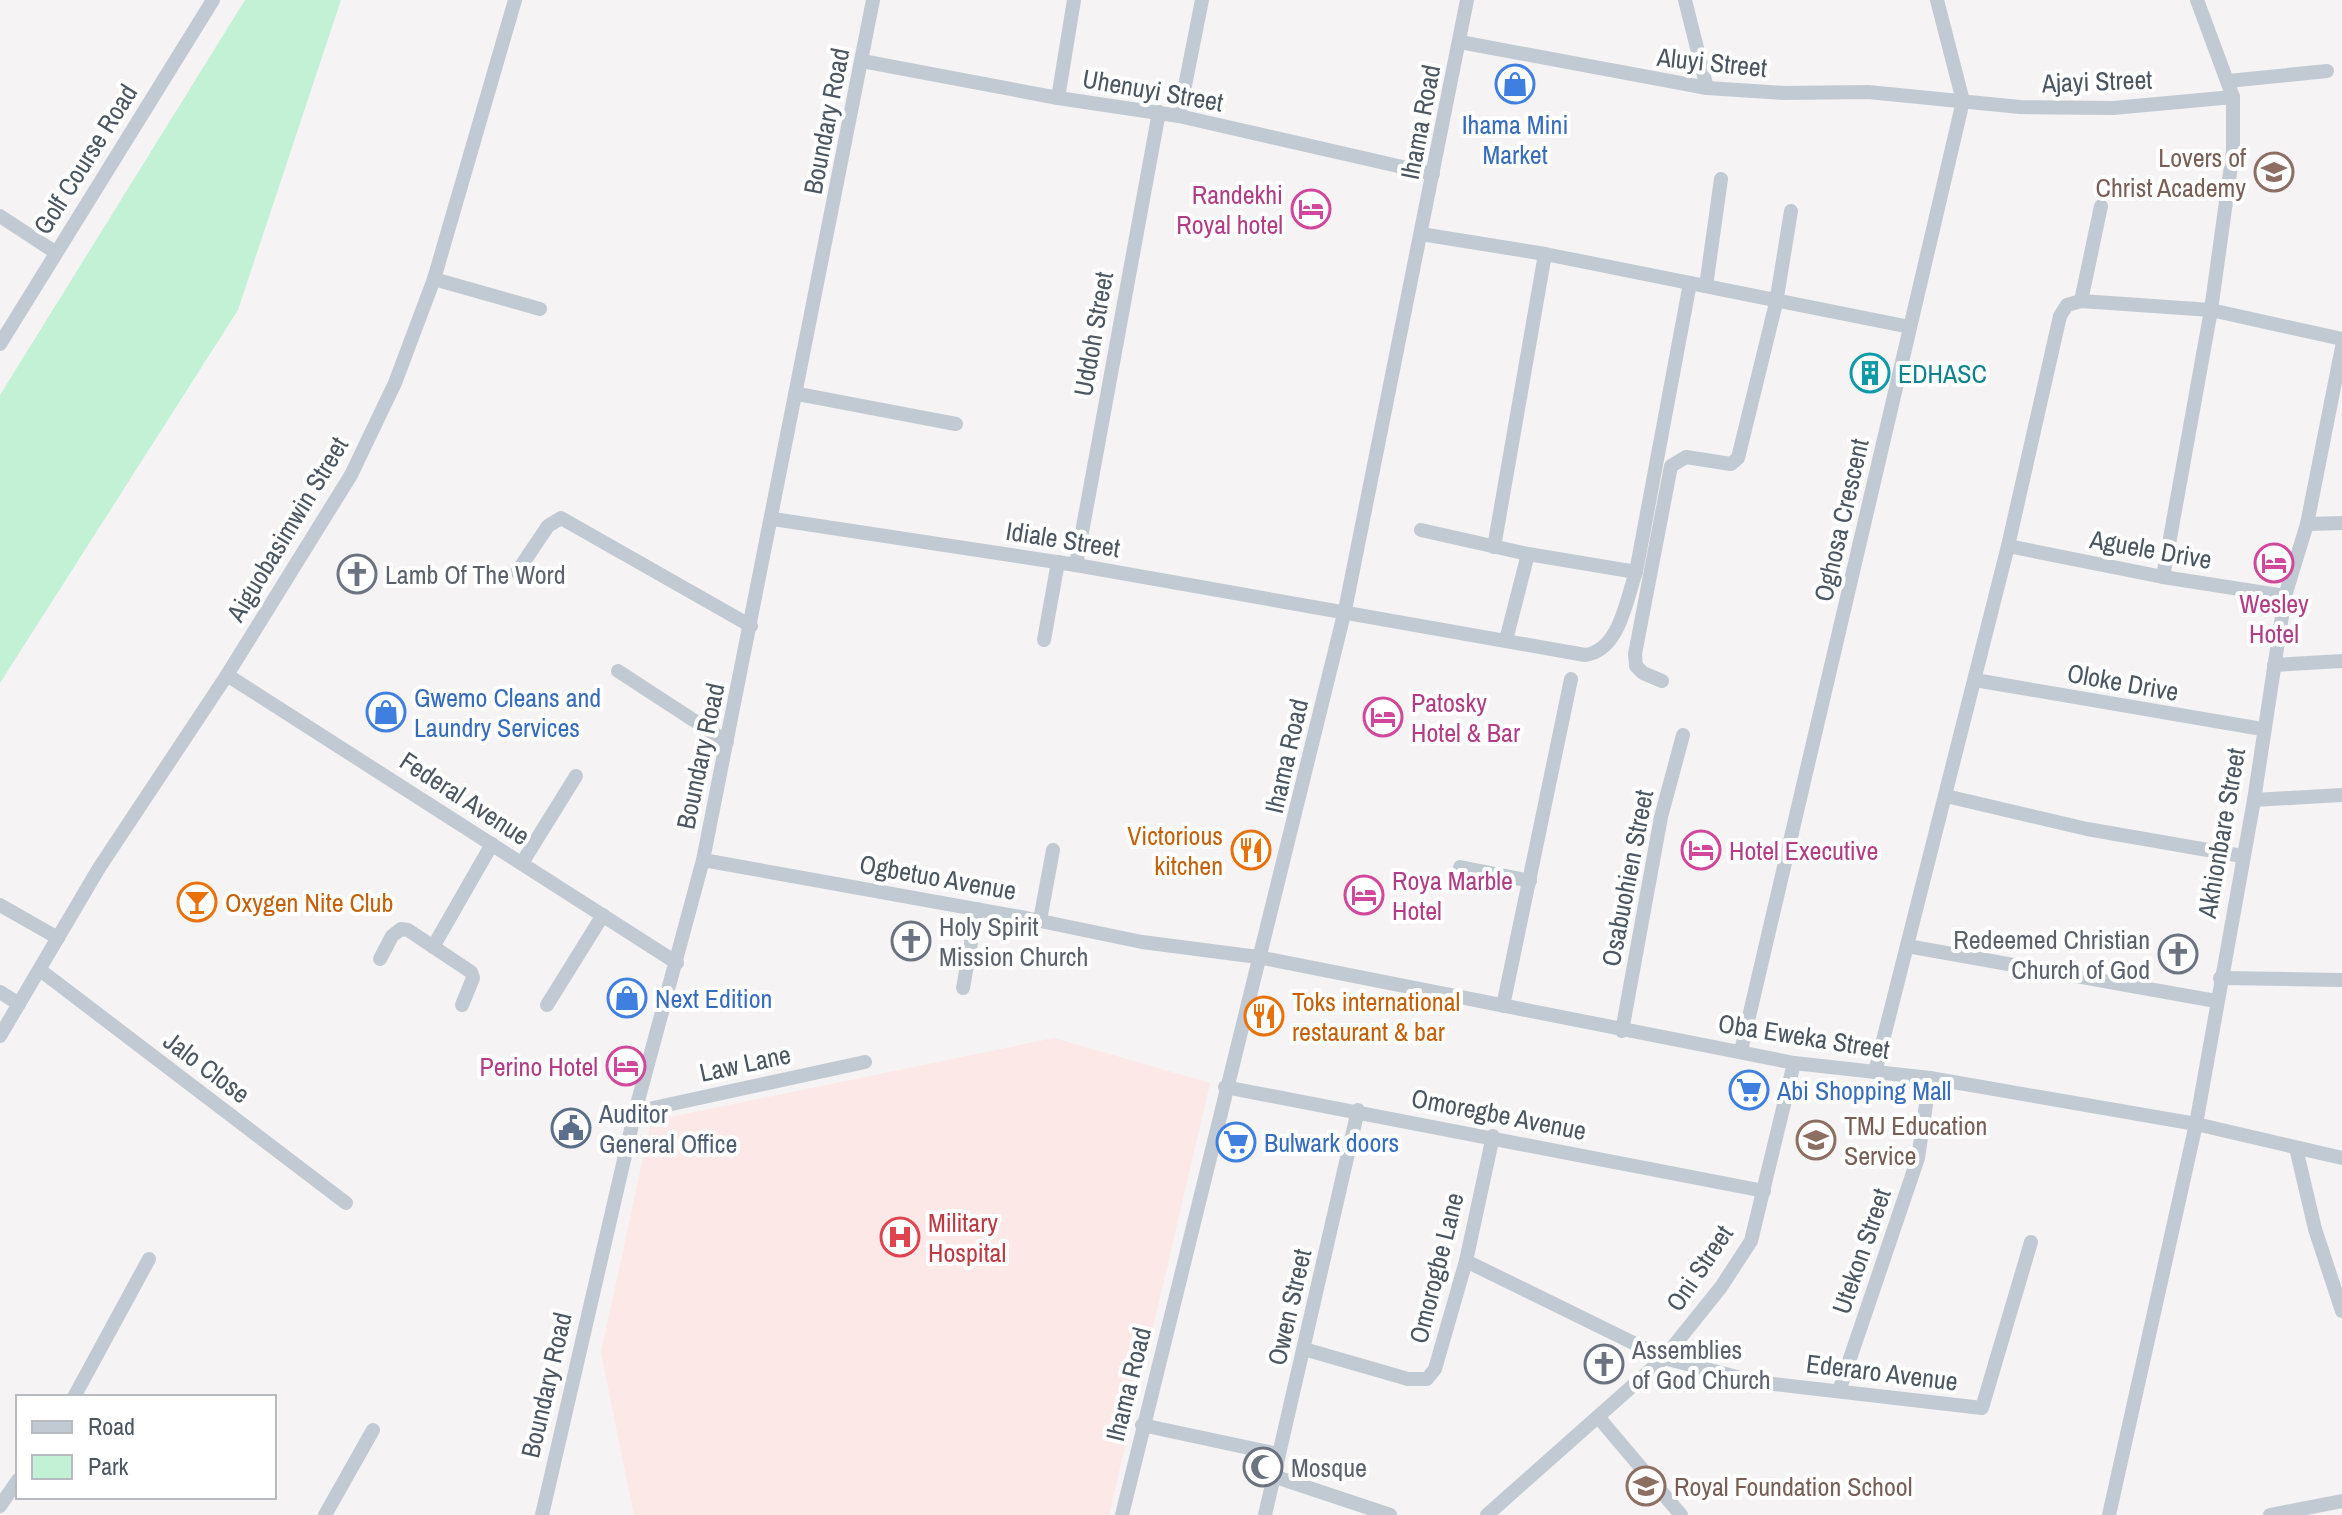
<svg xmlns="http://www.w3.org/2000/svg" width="2342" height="1515" viewBox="0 0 2342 1515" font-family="'Archivo Narrow',sans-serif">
<rect width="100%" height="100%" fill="#f5f3f3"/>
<path fill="#fce8e6" d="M1054,1038L1210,1083L1109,1515H634L601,1353L651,1121Z"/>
<path fill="#c3f1d5" d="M245,0H341L238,310L0,683V395Z"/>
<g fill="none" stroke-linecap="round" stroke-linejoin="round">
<g stroke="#c1cad2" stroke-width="14">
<path d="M1685,0L1707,88"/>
<path d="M1460,42L1707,88L1784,93L1868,92L2020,107L2113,108L2233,97"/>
<path d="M862,61L1058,98L1179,116L1433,174"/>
<path d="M2228,81L2327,71"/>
<path d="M1058,98L1074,0"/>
<path d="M1179,116L1202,0"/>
<path d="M0,216L55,252"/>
<path d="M1421,234L1545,254L1910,327"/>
<path d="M434,279L540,309"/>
<path d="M1706,286L1721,179"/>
<path d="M2081,301L2101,206"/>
<path d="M0,344L213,0"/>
<path d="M798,394L956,424"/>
<path d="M773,519L1076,565L1585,655C1620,650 1626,600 1636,572"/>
<path d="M2307,524L2342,523"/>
<path d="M1421,530L1528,554L1636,572L1690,283"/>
<path d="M2008,546L2163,577L2285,596"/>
<path d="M1494,547L1545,254"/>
<path d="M1076,565L1159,112"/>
<path d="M517,572L548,526L561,518L751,626"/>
<path d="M2163,577L2211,310L2233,151V97L2197,0"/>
<path d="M1044,640L1058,562"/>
<path d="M1506,640L1528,554"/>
<path d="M2274,665L2342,661"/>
<path d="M618,671L727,742"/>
<path d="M227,675L677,963"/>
<path d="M1975,680L2262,729"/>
<path d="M1662,681L1643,673L1636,666L1635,654L1671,466L1686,457L1731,464L1738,458L1776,303L1791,211"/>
<path d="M1946,796L2087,829L2242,856"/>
<path d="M2254,800L2342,795"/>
<path d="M703,860L1026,918L1142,942L1258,957L1794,1063L1930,1078L2196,1124L2342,1158"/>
<path d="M522,863L576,776"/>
<path d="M1460,867L1530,881"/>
<path d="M0,905L58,938"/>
<path d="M1040,920L1053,850"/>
<path d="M1907,946L2216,1001"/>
<path d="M433,947L492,844"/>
<path d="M380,959L392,936L401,929L408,930L471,972L473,978L462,1005"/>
<path d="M40,970L346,1203"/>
<path d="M2220,978L2342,980"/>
<path d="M963,988L977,909"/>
<path d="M0,992L19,1004"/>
<path d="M547,1005L603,915"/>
<path d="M1503,1006L1571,679"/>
<path d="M1622,1031L1661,817L1683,735"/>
<path d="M0,1036L99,868L227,675L351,475L395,383L434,279L515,0"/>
<path d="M1741,1051L1963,101L1937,0"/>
<path d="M1875,1072L2008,546L2060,316L2067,305L2081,301L2211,310L2342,339"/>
<path d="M1225,1087L1764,1191"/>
<path d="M635,1112L865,1062"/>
<path d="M2296,1148L2315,1229L2342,1311"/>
<path d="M1466,1261L1664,1358L1756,1382L1982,1408L2031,1242"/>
<path d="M1304,1349L1408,1379H1427L1435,1369L1466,1261L1493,1136"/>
<path d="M1839,1391L1918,1158L1930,1078"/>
<path d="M74,1397L149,1259"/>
<path d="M1599,1418L1681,1515"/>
<path d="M1142,1425L1278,1454"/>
<path d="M1273,1476L1390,1515"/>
<path d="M0,1506L18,1480"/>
<path d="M325,1515L373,1430"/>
<path d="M542,1515L635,1112L703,860L873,0"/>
<path d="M1122,1515L1345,610L1467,0"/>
<path d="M1265,1515L1358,1110"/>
<path d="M1487,1515L1664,1358L1721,1287L1751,1241L1794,1063"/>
<path d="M2109,1515L2196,1124L2254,800L2285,596L2307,524L2342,347"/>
<path d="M2270,1515L2342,1501"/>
</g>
</g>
<defs>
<symbol id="shop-ring" viewBox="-11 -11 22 22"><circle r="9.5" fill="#fff" stroke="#3f7fe0" stroke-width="1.5"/><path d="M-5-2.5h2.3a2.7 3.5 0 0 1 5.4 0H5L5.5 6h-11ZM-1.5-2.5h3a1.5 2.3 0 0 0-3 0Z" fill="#3f7fe0"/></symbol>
<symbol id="school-ring" viewBox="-11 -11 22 22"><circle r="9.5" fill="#fff" stroke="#8d6e63" stroke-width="1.5"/><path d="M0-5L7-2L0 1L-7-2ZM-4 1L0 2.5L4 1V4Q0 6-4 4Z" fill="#8d6e63"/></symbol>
<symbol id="hotel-ring" viewBox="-11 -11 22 22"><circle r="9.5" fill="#fff" stroke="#d1479c" stroke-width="1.5"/><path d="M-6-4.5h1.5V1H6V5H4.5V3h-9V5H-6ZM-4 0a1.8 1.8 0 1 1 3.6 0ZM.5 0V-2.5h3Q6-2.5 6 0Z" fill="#d1479c"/></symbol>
<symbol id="building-ring" viewBox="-11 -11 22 22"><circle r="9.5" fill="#fff" stroke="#0f9aa8" stroke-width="1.5"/><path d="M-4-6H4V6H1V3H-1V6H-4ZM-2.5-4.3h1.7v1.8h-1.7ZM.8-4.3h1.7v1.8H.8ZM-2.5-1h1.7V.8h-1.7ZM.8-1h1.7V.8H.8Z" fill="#0f9aa8"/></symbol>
<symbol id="church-ring" viewBox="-11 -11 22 22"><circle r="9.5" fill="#fff" stroke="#6b7280" stroke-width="1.5"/><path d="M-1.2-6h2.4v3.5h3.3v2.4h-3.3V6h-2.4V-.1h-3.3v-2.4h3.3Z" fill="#6b7280"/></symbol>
<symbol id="restaurant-ring" viewBox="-11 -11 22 22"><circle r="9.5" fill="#fff" stroke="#e8710a" stroke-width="1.5"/><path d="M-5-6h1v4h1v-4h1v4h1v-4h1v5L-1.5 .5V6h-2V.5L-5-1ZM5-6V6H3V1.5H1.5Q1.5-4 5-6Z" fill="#e8710a"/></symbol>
<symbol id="bar-ring" viewBox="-11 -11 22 22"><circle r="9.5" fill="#fff" stroke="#e8710a" stroke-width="1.5"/><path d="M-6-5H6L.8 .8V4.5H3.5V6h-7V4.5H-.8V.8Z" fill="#e8710a"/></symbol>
<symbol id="supermarket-ring" viewBox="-11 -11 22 22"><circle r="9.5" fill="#fff" stroke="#3f7fe0" stroke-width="1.5"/><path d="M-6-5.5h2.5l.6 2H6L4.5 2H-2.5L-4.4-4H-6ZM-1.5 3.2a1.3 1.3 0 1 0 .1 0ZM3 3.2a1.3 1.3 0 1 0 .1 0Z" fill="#3f7fe0"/></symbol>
<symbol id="civic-ring" viewBox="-11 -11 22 22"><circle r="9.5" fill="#fff" stroke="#5c6f8a" stroke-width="1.5"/><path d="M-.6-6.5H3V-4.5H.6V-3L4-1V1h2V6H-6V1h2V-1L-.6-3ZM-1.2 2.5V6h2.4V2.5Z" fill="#5c6f8a"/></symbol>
<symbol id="hospital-ring" viewBox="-11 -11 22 22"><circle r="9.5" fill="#fff" stroke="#e0444e" stroke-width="1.5"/><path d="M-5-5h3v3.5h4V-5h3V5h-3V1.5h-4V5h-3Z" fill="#e0444e"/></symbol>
<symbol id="mosque-ring" viewBox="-11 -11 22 22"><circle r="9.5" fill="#fff" stroke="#6b7280" stroke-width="1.5"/><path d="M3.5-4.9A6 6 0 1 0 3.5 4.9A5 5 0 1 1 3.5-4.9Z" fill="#6b7280"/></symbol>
</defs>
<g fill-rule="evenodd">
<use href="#shop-ring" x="1493" y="62" width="44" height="44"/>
<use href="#school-ring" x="2252" y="150" width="44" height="44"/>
<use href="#hotel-ring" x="1289" y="187" width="44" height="44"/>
<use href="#building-ring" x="1848" y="351" width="44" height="44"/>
<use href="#hotel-ring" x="2252" y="541" width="44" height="44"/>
<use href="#church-ring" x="335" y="552" width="44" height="44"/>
<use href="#shop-ring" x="364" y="690" width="44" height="44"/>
<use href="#hotel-ring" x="1361" y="695" width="44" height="44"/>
<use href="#restaurant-ring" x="1229" y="828" width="44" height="44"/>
<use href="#hotel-ring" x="1679" y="828" width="44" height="44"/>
<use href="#hotel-ring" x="1342" y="873" width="44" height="44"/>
<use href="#bar-ring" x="175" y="880" width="44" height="44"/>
<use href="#church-ring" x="889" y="919" width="44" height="44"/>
<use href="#church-ring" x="2156" y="932" width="44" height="44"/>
<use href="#shop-ring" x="605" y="976" width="44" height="44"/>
<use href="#restaurant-ring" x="1242" y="994" width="44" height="44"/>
<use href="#hotel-ring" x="604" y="1044" width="44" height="44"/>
<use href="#supermarket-ring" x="1727" y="1068" width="44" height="44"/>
<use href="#civic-ring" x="549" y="1106" width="44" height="44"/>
<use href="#school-ring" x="1794" y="1118" width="44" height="44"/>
<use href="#supermarket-ring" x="1214" y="1120" width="44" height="44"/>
<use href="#hospital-ring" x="878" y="1215" width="44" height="44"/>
<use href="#church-ring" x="1582" y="1342" width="44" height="44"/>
<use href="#mosque-ring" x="1241" y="1445" width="44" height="44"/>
<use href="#school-ring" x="1624" y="1464" width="44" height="44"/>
</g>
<g text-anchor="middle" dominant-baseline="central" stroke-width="8" stroke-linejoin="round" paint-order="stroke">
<g font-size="26" fill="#4a5661" stroke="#fff">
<text transform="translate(1712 62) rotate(6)">Aluyi Street</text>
<text transform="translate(2097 81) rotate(-2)">Ajayi Street</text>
<text transform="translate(1153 90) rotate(10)">Uhenuyi Street</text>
<text transform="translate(826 121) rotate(-79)">Boundary Road</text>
<text transform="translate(1420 122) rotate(-79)">Ihama Road</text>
<text transform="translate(85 159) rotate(-58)">Golf Course Road</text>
<text transform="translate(1093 334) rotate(-80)">Uddoh Street</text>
<text transform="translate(1841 520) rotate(-77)">Oghosa Crescent</text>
<text transform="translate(287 529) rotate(-59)">Aiguobasimwin Street</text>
<text transform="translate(1063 539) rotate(9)">Idiale Street</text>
<text transform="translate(2151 549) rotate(10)">Aguele Drive</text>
<text transform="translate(2123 682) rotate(10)">Oloke Drive</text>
<text transform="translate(700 756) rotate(-78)">Boundary Road</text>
<text transform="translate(1286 756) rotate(-77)">Ihama Road</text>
<text transform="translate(465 798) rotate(33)">Federal Avenue</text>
<text transform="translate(2221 833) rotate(-80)">Akhionbare Street</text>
<text transform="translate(938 877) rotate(10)">Ogbetuo Avenue</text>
<text transform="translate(1627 878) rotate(-79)">Osabuohien Street</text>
<text transform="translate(1804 1036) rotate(9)">Oba Eweka Street</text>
<text transform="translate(745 1063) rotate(-12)">Law Lane</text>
<text transform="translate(207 1067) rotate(37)">Jalo Close</text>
<text transform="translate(1499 1114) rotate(11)">Omoregbe Avenue</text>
<text transform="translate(1861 1251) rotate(-71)">Utekon Street</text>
<text transform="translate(1436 1268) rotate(-76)">Omorogbe Lane</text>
<text transform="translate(1699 1268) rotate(-56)">Oni Street</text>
<text transform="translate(1289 1307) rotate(-77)">Owen Street</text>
<text transform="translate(1882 1372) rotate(7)">Ederaro Avenue</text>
<text transform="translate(1128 1384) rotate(-76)">Ihama Road</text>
<text transform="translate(546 1385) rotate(-77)">Boundary Road</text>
</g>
<g font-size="26" fill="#366cbe" stroke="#fff" text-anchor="start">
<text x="1515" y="124" text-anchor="middle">Ihama Mini<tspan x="1515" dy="30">Market</tspan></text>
<text x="414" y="697">Gwemo Cleans and<tspan x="414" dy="30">Laundry Services</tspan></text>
<text x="655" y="998">Next Edition</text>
<text x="1777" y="1090">Abi Shopping Mall</text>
<text x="1264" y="1142">Bulwark doors</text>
</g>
<g font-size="26" fill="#785e54" stroke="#fff" text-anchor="start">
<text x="2246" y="157" text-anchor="end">Lovers of<tspan x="2246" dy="30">Christ Academy</tspan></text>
<text x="1844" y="1125">TMJ Education<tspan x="1844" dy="30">Service</tspan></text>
<text x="1674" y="1486">Royal Foundation School</text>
</g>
<g font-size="26" fill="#b23c85" stroke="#fff" text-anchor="start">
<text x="1283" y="194" text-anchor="end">Randekhi<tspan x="1283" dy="30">Royal hotel</tspan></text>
<text x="2274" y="603" text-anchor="middle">Wesley<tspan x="2274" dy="30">Hotel</tspan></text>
<text x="1411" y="702">Patosky<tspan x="1411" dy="30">Hotel &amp; Bar</tspan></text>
<text x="1729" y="850">Hotel Executive</text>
<text x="1392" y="880">Roya Marble<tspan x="1392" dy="30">Hotel</tspan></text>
<text x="598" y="1066" text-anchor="end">Perino Hotel</text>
</g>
<g font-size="26" fill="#0d838f" stroke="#fff" text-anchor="start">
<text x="1898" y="373">EDHASC</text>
</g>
<g font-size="26" fill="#5b616d" stroke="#fff" text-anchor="start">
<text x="385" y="574">Lamb Of The Word</text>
<text x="939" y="926">Holy Spirit<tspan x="939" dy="30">Mission Church</tspan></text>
<text x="2150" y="939" text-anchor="end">Redeemed Christian<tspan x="2150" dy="30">Church of God</tspan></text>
<text x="1632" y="1349">Assemblies<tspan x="1632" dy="30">of God Church</tspan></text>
<text x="1291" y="1467">Mosque</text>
</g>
<g font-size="26" fill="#c56008" stroke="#fff" text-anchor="start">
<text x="1223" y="835" text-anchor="end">Victorious<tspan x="1223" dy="30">kitchen</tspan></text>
<text x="225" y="902">Oxygen Nite Club</text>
<text x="1292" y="1001">Toks international<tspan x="1292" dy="30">restaurant &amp; bar</tspan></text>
</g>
<g font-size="26" fill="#4e5e75" stroke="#fff" text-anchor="start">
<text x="599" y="1113">Auditor<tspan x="599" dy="30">General Office</tspan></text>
</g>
<g font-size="26" fill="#be3a42" stroke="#fff" text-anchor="start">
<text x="928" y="1222">Military<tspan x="928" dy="30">Hospital</tspan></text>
</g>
</g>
<rect x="16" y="1395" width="260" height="104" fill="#ffffff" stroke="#b7bbc0" stroke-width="2"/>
<rect x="32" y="1421" width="40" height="12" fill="#c1cad2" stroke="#b7bbc0" stroke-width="2"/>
<text x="88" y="1435" font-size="24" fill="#4a5661">Road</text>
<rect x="32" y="1455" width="40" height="24" fill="#c3f1d5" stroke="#b7bbc0" stroke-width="2"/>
<text x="88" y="1475" font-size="24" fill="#4a5661">Park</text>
</svg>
